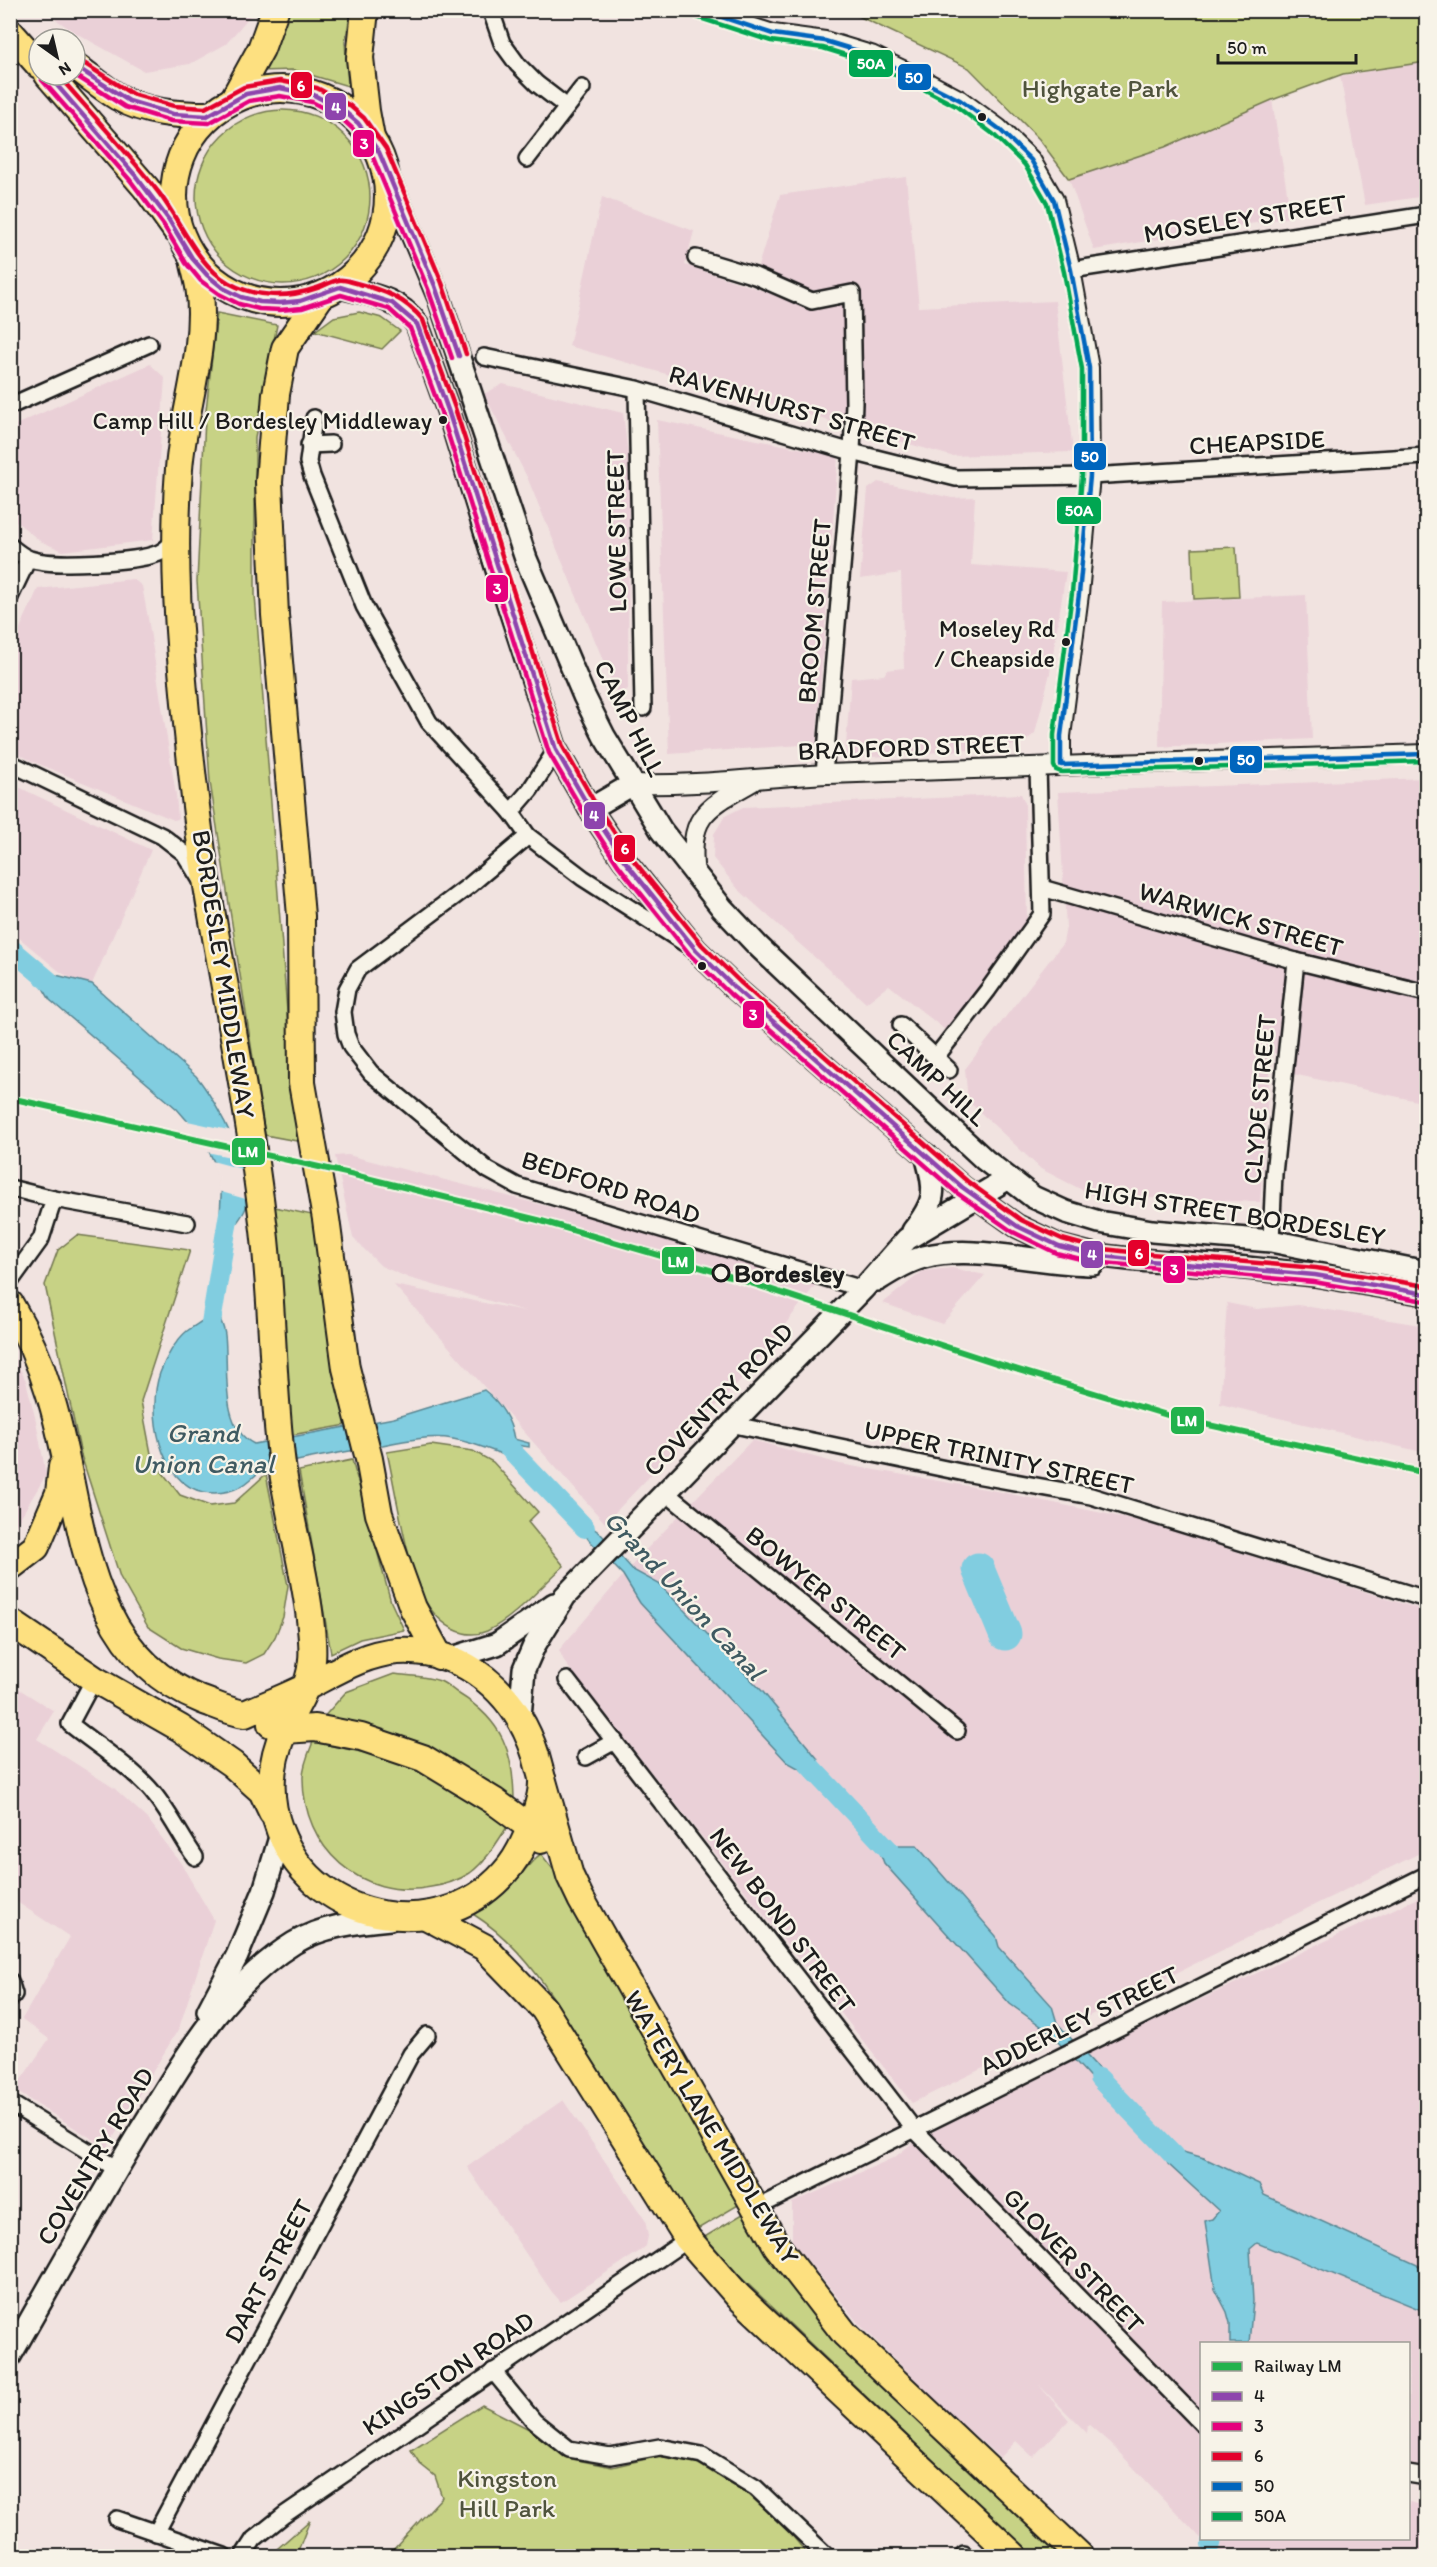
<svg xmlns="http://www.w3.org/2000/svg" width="1437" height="2567" viewBox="0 0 1437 2567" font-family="Itim,sans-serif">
<rect width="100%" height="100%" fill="#f1e3e0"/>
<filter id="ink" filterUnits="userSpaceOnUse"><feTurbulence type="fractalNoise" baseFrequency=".0167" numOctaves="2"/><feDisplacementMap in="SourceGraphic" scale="12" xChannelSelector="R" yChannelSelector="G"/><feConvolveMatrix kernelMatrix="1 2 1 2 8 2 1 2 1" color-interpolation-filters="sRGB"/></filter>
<g filter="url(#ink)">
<g fill="#ead0d7">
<path d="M44,11H254L226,44L190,64L144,71L74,32Z"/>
<path d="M1426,62V196L1365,205L1340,76Z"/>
<path d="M1272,100L1291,217L1094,250L1069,179L1159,148Z"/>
<path d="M906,177L919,307L1055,301L1073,452L951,456L569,346L602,197L694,231L685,265L767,292L769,282L755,276L780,195Z"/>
<path d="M150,364L165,378L153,540L63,551L40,541L11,517V427Z"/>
<path d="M503,384L623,413L629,464L628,689L618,696L527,477L484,394Z"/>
<path d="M657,420L838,456L816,744L669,754Z"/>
<path d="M878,482L952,498L975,497L971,565L1066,572L1050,673L1035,733L1027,740L1008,747L845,759L851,678L884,675L887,670L904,668L901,573L860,579L868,489Z"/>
<path d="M133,579L142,586L148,618L176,795L178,819L174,820L34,762L11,750V648L38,589Z"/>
<path d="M1306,595L1312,739L1159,747L1162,602Z"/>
<path d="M1426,778V1103L1293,1074V1058L1271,1052L1260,1202L1094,1196L1041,1169L968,1101L965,1069L1063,943L1066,927L1058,792Z"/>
<path d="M10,783L151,850L92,984L72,979L59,971L11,931Z"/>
<path d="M1021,794L1025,803L1027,923L949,1033L889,985L866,1003L738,889L713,858L714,834L725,816L743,807Z"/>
<path d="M348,1155L604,1221L817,1283L747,1374L605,1523L394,1285L525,1311L409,1278L381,1266L353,1238L335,1156Z"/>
<path d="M952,1268L985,1275L942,1324L883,1303L923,1271Z"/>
<path d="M1227,1303L1257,1309L1298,1305L1426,1326V1453L1220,1404Z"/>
<path d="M10,1349L26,1381L36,1421L46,1475L11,1533Z"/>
<path d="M752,1440L840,1464L991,1490L1136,1520L1426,1611V1850L912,2103L565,1663L559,1650L639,1557Z"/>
<path d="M11,1684L54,1711L37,1739L114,1788L147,1818L180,1862L214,1920L179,2028L107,2148L14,2090L49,2039L22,2019L70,1937L11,1898Z"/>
<path d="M1426,1894V2467L1409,2464L1408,2344H1202V2538H1408L1409,2502L1426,2506V2556H1218L1111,2444L1088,2424L1087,2433L1038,2384L1069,2420L1033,2457L1016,2441L1000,2458L941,2405L859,2324L792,2241V2203L895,2157L910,2145L952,2121L1097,2048Z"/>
<path d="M563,2100L645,2220L648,2236L646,2246L640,2251L561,2302L552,2292L467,2167Z"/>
</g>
<g fill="#c7d285" stroke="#727750" stroke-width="1.5">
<path d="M284,11H351L345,42L348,86L294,70L260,71Z"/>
<path d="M833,11H1426V62L1343,74L1272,100L1165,147L1069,179L1039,139L969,68L854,14Z"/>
<circle cx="283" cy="197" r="87"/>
<path d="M359,312L382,318L400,331L382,349L315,331L334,317Z"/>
<path d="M217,313L277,325L255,437V595L297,1141L265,1135L210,782L197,581L205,419Z"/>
<path d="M1236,547L1239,597L1194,599L1192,549Z"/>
<path d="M275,1207L312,1215L341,1403L347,1425L291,1435Z"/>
<path d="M77,1235L190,1250L141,1401L152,1459L180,1495L210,1506L234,1503L266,1474L288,1586L283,1617L275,1637L264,1654L246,1663L218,1659L181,1648L148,1627L120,1577L81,1455L45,1285L58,1250Z"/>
<path d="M431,1445L473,1451L493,1462L538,1512L528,1522L564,1566C540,1587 516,1617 487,1631C464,1641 442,1625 429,1607C408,1577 396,1491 387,1452Z"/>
<path d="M352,1460L391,1602L404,1630L360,1639L331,1653L299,1471Z"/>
<path d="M394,1674C408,1676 427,1676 440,1681C447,1684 453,1690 459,1694C503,1721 514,1753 514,1802L322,1719L346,1692Z"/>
<path d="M313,1742L390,1758L436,1778L507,1827C496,1844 486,1861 470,1873C459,1880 444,1885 431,1887C361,1901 302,1848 303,1777C303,1765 309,1752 313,1742Z"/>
<path d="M541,1854L564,1883L740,2204L696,2230C665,2179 633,2128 602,2077C565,2017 534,1953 473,1914C488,1904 502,1894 515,1882C524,1872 530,1861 541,1854Z"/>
<path d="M746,2212L788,2281L837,2345L1059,2556H1034L731,2268L703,2238Z"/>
<path d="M482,2405L527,2428L567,2458L612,2467L659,2456L697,2463L748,2494L785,2527L809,2556H392V2551L442,2497L435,2476L420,2464L411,2450Z"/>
<path d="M310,2520L296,2556H269Z"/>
</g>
<g fill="#81cde0" stroke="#598692" stroke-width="1.5">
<path d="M29,964L48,973L92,984L196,1076C216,1100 261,1181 244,1212C239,1221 231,1230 225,1239L220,1215L222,1179L203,1139L177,1109L50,1000Z"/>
<path d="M215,1303C217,1314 224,1325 225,1335C229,1368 219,1427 254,1444L394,1418L484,1390C500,1402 511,1420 514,1439L529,1443V1447L516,1445L522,1462C500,1454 477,1443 453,1439C426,1434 394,1443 367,1448C333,1454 298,1459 265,1469C259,1471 255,1476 250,1480C238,1491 220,1495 204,1492C158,1484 147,1409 160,1373C165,1359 176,1340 187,1331C202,1320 207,1321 215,1303Z"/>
<path d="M566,1509L600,1533L633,1570L659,1584L763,1692L817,1758L827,1784L787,1762L640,1603L623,1575L589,1540Z"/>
<path d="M872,1831L899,1846H917L996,1936L999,1947L1052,2006L1057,2023L1107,2078L1112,2092L1097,2085L1048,2031L1010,2004L884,1863Z"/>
<path d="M1156,2139L1169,2148L1204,2158L1259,2184L1264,2195L1426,2269V2312L1257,2243L1250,2249L1253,2301L1249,2343H1230V2323L1227,2312L1215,2289L1205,2221L1212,2219L1219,2211L1168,2164Z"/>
</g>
<g fill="#f1e3e0">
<path d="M183,1120L233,1131L244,1160L207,1152L201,1140Z"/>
<path d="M212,1161L246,1170L249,1200L218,1191L219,1179Z"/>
</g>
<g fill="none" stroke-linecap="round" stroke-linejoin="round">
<g stroke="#81cde0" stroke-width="20">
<path d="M10,948L49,981"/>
<path d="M210,1329L229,1213"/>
<path d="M504,1443L585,1528"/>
<path d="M809,1765L890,1851"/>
<path d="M1099,2078L1174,2156"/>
<path d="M1211,2544L1212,2538"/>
</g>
<path stroke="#81cde0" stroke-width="33" d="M978,1569L1005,1634"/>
<defs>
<g id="minor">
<path d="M494,10L492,14L502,43L518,65L537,84L567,107"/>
<path d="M527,159L582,88"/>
<path d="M696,258L755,276L812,301L852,293L854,403L852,452L824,774"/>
<path d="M1071,270L1426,215"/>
<path d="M484,357L637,389L852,452L956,478L1090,476L1426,456"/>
<path d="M637,389L643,708"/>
<path d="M10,406L149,344"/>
<path d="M314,418L308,462L312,476L364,606L429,722L511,812L528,836L583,878L686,944"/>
<path d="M309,445L331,444"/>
<path d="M10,546C16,551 23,557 30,559C52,567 137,562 159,553C166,550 171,544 176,538"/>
<path d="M10,597L28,559"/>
<path d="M10,763L162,836L184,853L200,879"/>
<path d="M511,812L530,790L556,750"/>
<path d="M528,836L470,885L358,969L347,989L343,1012L346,1034L351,1047L371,1073L488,1170L517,1186L863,1289"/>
<path d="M1042,888L1296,961L1426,993"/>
<path d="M901,1025L949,1070"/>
<path d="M936,1057L988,990L1042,914L1038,767"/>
<path d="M10,1188L54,1199"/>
<path d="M1271,1241L1274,1174L1296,961"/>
<path d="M10,1282L41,1239L54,1199L187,1223"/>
<path d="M730,1424L965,1473L1091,1496L1426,1599"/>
<path d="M665,1492L957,1731"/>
<path d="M94,1679L70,1724C96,1745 127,1764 149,1788C168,1809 179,1834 195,1857"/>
<path d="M567,1680L913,2128L1202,2424"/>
<path d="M586,1757L615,1741"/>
<path d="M10,1981L14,1994L10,1999"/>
<path d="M10,2103L117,2169"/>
<path d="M754,2209L1426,1875"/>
<path d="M493,2371L534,2421L569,2449L610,2456L660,2447L702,2455L756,2488L827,2556"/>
<path d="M1408,2474L1426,2477"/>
<path d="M117,2519L224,2556"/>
<path d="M156,2533L411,2054L427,2035"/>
<path d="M964,2554L966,2556"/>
<path d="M243,2556L254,2539L284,2515L688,2239"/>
</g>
<g id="tertiary">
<path d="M699,10L773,34L825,41L871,55L913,75L960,100L998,128L1031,160L1054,200L1071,270L1089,368L1090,476L1079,594L1061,736V765"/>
<path d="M633,784C698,786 762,777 828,774C1027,767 1227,760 1426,754"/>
<path d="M695,875C688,816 704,809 752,782"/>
</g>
<g id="secondary">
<path d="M384,167L439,298L526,559L584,696L604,736L661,830L722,908L758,946L930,1109L985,1160L1033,1197L1066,1212L1099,1222L1152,1231L1271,1241L1426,1272"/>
<path d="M340,287C371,295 397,297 417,324L448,410L498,573L556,750L590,809L624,860L696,950L735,988L962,1187L1017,1226L1059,1246L1094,1255L1138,1260L1227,1266L1315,1275L1426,1294"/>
<path d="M590,809L633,784"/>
<path d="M913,1231C937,1200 936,1191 926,1155"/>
<path d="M878,1280C892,1271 908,1261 924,1257C974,1244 1039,1264 1093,1264"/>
<path d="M449,1659L497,1644L554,1604"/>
<path d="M520,1717L524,1669L534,1646L565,1596L863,1289L907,1239L1007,1179"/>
<path d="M208,2011L237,1956L264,1891L281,1834"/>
<path d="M10,2356C53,2281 95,2205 140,2131C183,2062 223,1987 294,1943C322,1926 358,1922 390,1919"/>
</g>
<g id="trunk">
<path d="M365,10L360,58L366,111L371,138"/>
<path d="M10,32L39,65"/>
<path d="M75,66C89,76 103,88 118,97C146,113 178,115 209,115"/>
<path d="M48,75L146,188L176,230"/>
<circle cx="281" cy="196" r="107"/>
<path d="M233,100L261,49L275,10"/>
<path d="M320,297L285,348L276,394L269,482L275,615L301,916L302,1083L326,1219L346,1368L369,1459L379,1514L413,1608L439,1656"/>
<path d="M10,1304C26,1331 40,1362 49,1392C85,1502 74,1649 202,1700C216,1705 230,1712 245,1714C267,1704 289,1696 310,1685C339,1670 364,1654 397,1651C465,1647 517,1694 536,1756C536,1757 542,1777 542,1779C543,1802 524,1848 510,1866C447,1947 316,1926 280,1831C267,1797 270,1761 285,1728C291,1714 301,1700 306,1686C314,1666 313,1648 311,1628C306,1573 289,1519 282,1465C272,1387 273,1308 264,1230C251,1120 229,1012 210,904C196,822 188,740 181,658C176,596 174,531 179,469C183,413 206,350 200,294C199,282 195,270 193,259"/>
<path d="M10,1567L36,1547L59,1493L62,1467"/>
<path d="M10,1622L94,1679L180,1728L232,1764L262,1791L272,1812"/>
<path d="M271,1724L284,1730L315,1728L361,1737L423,1758L494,1801L531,1828L541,1840"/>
<path d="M543,1781L570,1876L581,1899L777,2246L845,2334L1080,2556"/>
<path d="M426,1916L484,1947L544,2009L688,2239L738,2296L1014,2556"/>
</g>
</defs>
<use href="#minor" stroke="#1c1c1c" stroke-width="20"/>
<use href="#tertiary" stroke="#1c1c1c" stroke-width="22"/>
<use href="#secondary" stroke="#1c1c1c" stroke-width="26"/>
<use href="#trunk" stroke="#1c1c1c" stroke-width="30"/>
<use href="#minor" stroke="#f7f3e8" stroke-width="15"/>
<use href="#tertiary" stroke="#f7f3e8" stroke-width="18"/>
<use href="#secondary" stroke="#f7f3e8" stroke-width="21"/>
<use href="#trunk" stroke="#fde080" stroke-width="26"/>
<defs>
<g id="bus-1">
<path d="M75,66L129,101L173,114L207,116L246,94L280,88L314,95L345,112L358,123L379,152L435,286L459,356"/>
<path d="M48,75L135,175L169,220L192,258L207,275L223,288L241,297L260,302L280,303L300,301L340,287L392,303L417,324L448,410L556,750L590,809L624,860L696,950L735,988L962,1187L1017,1226L1059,1246L1094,1255L1138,1260L1315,1275L1426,1294"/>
</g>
<g id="bus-2">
<path d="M75,75L125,107L171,121L209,123L249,101L280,96L312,102L340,117L353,129L372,155L428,289L452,358"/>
<path d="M42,80L130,180L163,224L186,263L201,281L219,294L239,304L259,309L280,310L302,308L341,295L389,309L410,328L441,412L549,753L584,813L618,865L690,955L730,994L957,1193L1013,1232L1056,1253L1093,1262L1314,1282L1425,1301"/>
</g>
<g id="bus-3">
<path d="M79,60L132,94L174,106L205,108L244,87L280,81L317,88L349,105L364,118L386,149L442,283L466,354"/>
<path d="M58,75C92,114 127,152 159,193C181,222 197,265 229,283C256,298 288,298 317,288C324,286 331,281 339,280C344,279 351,282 356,283C383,290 405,298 423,320L455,408L563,747L596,805L630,856L702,945L740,982L967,1181L1021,1220L1062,1239L1095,1248L1139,1253L1316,1268L1426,1286"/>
</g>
<path id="bus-4" d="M701,10L773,34L825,41L871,55L960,100L998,128L1031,160L1054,200L1071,270L1089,368L1090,476L1079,594L1061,736V765L1426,754"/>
<path id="bus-5" d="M697,17L771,41L823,48L868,62L910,82L956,106L993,134L1025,165L1047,203L1064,272L1082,369V476L1072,593L1054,735V766L1056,770L1061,772L1426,761"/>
</defs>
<use href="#bus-1" stroke="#f7f3e8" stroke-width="9"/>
<use href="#bus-2" stroke="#f7f3e8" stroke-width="9"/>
<use href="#bus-3" stroke="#f7f3e8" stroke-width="9"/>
<use href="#bus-4" stroke="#f7f3e8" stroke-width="9"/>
<use href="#bus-5" stroke="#f7f3e8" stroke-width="9"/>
<use href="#bus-1" stroke="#8e44ad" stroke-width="4.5"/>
<use href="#bus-2" stroke="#e5007d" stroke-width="4.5"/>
<use href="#bus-3" stroke="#e4002b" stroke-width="4.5"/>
<use href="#bus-4" stroke="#0065bd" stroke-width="4.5"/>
<use href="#bus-5" stroke="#00a651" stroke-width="4.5"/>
<defs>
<path id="rail-1" d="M10,1098L346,1173L538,1220L720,1273L1002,1365L1177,1418L1426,1473"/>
</defs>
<use href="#rail-1" stroke="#f7f3e8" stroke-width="10"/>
<use href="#rail-1" stroke="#22b24c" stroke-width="6"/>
</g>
</g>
<g fill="#1c1c1c" stroke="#f7f3e8" stroke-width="2">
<circle cx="982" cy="117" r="5"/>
<circle cx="443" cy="420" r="5"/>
<circle cx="1066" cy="642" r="5"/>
<circle cx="1199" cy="761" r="5"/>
<circle cx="702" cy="966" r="5"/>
</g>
<circle fill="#f7f3e8" stroke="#1c1c1c" stroke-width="3" cx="721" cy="1273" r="8"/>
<g text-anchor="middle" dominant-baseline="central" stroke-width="4.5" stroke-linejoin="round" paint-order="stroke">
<g font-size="24" fill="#1c1c1c" stroke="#f7f3e8" text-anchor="end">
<text x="432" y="420">Camp Hill / Bordesley Middleway</text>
<text x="1055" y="628">Moseley Rd<tspan x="1055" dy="30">/ Cheapside</tspan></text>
</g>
<g font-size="26" fill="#4f533c" stroke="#f7f3e8">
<text x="1100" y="88">Highgate Park</text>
<text x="507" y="2478">Kingston<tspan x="507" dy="30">Hill Park</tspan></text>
</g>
<g font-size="26" fill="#1c1c1c" stroke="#f7f3e8">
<text transform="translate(1245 218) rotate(-9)">MOSELEY STREET</text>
<text transform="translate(792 408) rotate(16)">RAVENHURST STREET</text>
<text transform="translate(1257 442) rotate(-3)">CHEAPSIDE</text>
<text transform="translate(616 531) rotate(-91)">LOWE STREET</text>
<text transform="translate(814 611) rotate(-85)">BROOM STREET</text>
<text transform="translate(630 718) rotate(63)">CAMP HILL</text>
<text transform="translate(911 747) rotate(-2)">BRADFORD STREET</text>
<text transform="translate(1241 919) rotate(16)">WARWICK STREET</text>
<text transform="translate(224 974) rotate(81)">BORDESLEY MIDDLEWAY</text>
<text transform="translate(937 1078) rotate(43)">CAMP HILL</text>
<text transform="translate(1259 1099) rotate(-85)">CLYDE STREET</text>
<text transform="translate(611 1187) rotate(18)">BEDFORD ROAD</text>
<text transform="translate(1235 1213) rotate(9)">HIGH STREET BORDESLEY</text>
<text transform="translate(718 1399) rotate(-46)">COVENTRY ROAD</text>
<text transform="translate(999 1457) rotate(12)">UPPER TRINITY STREET</text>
<text transform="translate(826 1593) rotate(39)">BOWYER STREET</text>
<text transform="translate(783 1920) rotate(53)">NEW BOND STREET</text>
<text transform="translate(1079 2020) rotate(-26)">ADDERLEY STREET</text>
<text transform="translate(712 2127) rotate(59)">WATERY LANE MIDDLEWAY</text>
<text transform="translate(95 2156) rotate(-59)">COVENTRY ROAD</text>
<text transform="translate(1074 2260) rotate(46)">GLOVER STREET</text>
<text transform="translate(268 2271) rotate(-62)">DART STREET</text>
<text transform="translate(448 2373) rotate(-34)">KINGSTON ROAD</text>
</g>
<g font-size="26" font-weight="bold" fill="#1c1c1c" stroke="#f7f3e8" text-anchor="start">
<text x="734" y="1273">Bordesley</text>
</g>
<g font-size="27" font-style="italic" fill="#3f5a61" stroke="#f7f3e8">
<text x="203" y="1432">Grand<tspan x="203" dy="31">Union Canal</tspan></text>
<text transform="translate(685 1595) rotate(47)">Grand Union Canal</text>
</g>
</g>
<g stroke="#f7f3e8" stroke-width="2">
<rect x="848" y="49" width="46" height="29" rx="6" fill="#00a651"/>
<rect x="897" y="63" width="35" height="28" rx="6" fill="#0065bd"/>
<rect x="290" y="71" width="23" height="28" rx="6" fill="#e4002b"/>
<rect x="324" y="92" width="23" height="29" rx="6" fill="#8e44ad"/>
<rect x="352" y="129" width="23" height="29" rx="6" fill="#e5007d"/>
<rect x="1073" y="442" width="34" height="29" rx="6" fill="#0065bd"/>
<rect x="1056" y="496" width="46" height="29" rx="6" fill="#00a651"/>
<rect x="485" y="574" width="24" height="29" rx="6" fill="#e5007d"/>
<rect x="1229" y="745" width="34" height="29" rx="6" fill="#0065bd"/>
<rect x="583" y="801" width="23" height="29" rx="6" fill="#8e44ad"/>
<rect x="613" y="834" width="23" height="29" rx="6" fill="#e4002b"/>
<rect x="742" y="1000" width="23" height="29" rx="6" fill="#e5007d"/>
<rect x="231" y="1137" width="35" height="29" rx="6" fill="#22b24c"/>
<rect x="1127" y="1239" width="23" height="28" rx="6" fill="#e4002b"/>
<rect x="1080" y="1240" width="24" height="29" rx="6" fill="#8e44ad"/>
<rect x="661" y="1246" width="34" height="29" rx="6" fill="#22b24c"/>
<rect x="1162" y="1255" width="24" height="29" rx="6" fill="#e5007d"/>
<rect x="1170" y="1406" width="35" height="29" rx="6" fill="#22b24c"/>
</g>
<g font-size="16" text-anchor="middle" font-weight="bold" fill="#fff">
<text x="871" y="69">50A</text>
<text x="914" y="83">50</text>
<text x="301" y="91">6</text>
<text x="336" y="113">4</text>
<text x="364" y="149">3</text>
<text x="1090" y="462">50</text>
<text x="1079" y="516">50A</text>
<text x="497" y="594">3</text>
<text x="1246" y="765">50</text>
<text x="594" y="821">4</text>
<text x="625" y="854">6</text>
<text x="753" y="1020">3</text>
<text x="248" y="1157">LM</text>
<text x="1139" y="1259">6</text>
<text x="1092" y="1260">4</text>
<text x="678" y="1267">LM</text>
<text x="1174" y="1275">3</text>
<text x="1187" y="1426">LM</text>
</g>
<rect width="1437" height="2567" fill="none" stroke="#f7f3e8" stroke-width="36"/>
<rect x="18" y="18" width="1401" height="2531" fill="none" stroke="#1c1c1c" stroke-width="2" filter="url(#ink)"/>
<rect x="1200" y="2342" width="210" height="198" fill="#f7f3e8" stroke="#9f9d96" stroke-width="1.5"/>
<rect x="1212" y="2362" width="30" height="9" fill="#22b24c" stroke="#9f9d96" stroke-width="1.5"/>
<text x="1254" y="2372" font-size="18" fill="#1c1c1c">Railway LM</text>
<rect x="1212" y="2392" width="30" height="9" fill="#8e44ad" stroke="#9f9d96" stroke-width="1.5"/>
<text x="1254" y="2402" font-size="18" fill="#1c1c1c">4</text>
<rect x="1212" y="2422" width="30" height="9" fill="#e5007d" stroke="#9f9d96" stroke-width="1.5"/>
<text x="1254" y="2432" font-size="18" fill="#1c1c1c">3</text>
<rect x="1212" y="2452" width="30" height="9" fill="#e4002b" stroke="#9f9d96" stroke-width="1.5"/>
<text x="1254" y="2462" font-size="18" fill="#1c1c1c">6</text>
<rect x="1212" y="2482" width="30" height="9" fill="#0065bd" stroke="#9f9d96" stroke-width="1.5"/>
<text x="1254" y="2492" font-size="18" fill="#1c1c1c">50</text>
<rect x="1212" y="2512" width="30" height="9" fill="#00a651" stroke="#9f9d96" stroke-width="1.5"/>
<text x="1254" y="2522" font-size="18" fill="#1c1c1c">50A</text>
<g transform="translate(57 57) rotate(146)"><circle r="28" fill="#f7f3e8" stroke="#9f9d96" stroke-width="1.5"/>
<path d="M0-4.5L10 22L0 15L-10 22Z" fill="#1c1c1c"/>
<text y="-9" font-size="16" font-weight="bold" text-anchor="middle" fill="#1c1c1c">N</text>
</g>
<path d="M1218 54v9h138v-9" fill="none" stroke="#1c1c1c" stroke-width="3"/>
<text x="1227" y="54" font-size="18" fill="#1c1c1c" stroke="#f7f3e8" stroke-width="4.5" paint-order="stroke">50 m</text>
</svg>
